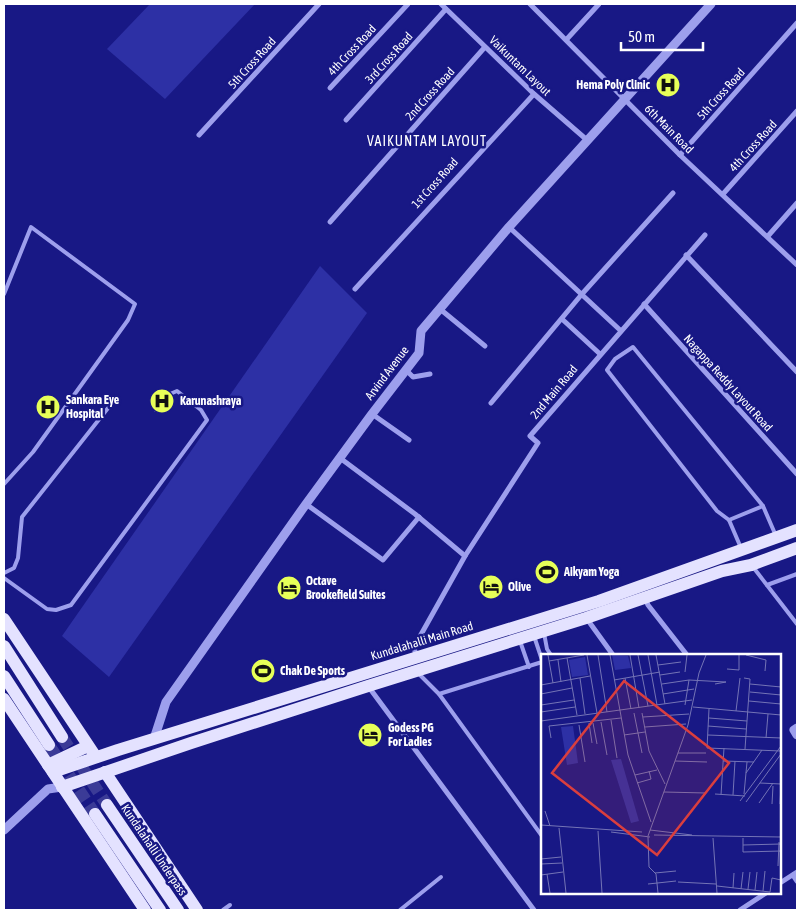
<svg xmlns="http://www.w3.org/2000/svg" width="801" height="914" viewBox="0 0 801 914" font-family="'Asap Condensed',sans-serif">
<rect width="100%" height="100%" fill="#181885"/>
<g fill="#2d30a5">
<path d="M150,4H255L165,99L107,49Z"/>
<path d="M320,266L367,313L109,677L62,636Z"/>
</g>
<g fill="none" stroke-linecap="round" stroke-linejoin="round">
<g stroke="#3b3b97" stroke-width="12" stroke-dasharray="12 6" stroke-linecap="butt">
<path d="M62,737L107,805"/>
<path d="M49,745L95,814"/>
</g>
<g stroke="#9d9fed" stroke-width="4">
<path d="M4,294L31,227L135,304L128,320L33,452L4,484"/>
<path d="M729,520L763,506"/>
<path d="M741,548L729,520L717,511L607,370L615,359L633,347L763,506L776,536"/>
<path d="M753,567L797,624"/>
<path d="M4,573L14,568L18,558L22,517L112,403"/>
<path d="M4,578L47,609L56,610L71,605L207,420L201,410L177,391L170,394L156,410"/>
<path d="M767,585L797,574"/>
<path d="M544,633L547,649L551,655"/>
<path d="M534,636L542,660"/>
<path d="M520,641L529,667"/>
<path d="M418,673L439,694L542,836"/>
<path d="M439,694L542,662"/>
<path d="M223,910L230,905"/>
<path d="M400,910L441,877"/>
</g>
<g stroke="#9d9fed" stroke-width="5">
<path d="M441,4L534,94L587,140"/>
<path d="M530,4L680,155L797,265"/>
<path d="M566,40L599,4"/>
<path d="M330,88L408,4"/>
<path d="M346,120L446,9"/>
<path d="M199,135L319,4"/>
<path d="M680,155L797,23"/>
<path d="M723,194L797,111"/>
<path d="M330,222L485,47"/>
<path d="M509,227L620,330"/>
<path d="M768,236L797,203"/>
<path d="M686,255L797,372"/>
<path d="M355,289L534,94"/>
<path d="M644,304L797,474"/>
<path d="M440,309L485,346"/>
<path d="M562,319L600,354"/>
<path d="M406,370L413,377L430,374"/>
<path d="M491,403L582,294L673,193"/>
<path d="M372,414L409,440"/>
<path d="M340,458L415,514L465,556"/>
<path d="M306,504L383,560L419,517"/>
<path d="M645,598L648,605L687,655"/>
<path d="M587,619L613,655"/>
<path d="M416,656L414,647L465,556L538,443L530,436L705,235"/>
<path d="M368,686L534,910"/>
<path d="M793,875L797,881"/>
<path d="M780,883L797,872"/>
<path d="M740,910L766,893"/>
</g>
<g stroke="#9d9fed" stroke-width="9">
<path d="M797,728L794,730L797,735"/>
<path d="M154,739L166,702L306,504L372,414L419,353L421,331L509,227L711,4"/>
<path d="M4,830L48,789L62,787"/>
</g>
<g stroke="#e4e2ff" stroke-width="12">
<path d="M4,619L96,757"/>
<path d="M4,646L62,737"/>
<path d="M4,676L49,745"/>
<path d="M4,699L145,910"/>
<path d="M48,765L88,746"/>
<path d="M53,772L118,750L599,601L797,530"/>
<path d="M105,772L197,910"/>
<path d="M62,787L191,743L368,686L586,618L722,571L751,565L797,548"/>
<path d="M107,805L178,910"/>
<path d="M95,814L160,910"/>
</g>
</g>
<defs>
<symbol id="hospital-disc" viewBox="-11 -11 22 22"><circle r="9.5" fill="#e7ff58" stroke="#181885"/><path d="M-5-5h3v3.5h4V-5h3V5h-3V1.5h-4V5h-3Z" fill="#111"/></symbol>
<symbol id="stadium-disc" viewBox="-11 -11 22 22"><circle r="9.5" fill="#e7ff58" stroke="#181885"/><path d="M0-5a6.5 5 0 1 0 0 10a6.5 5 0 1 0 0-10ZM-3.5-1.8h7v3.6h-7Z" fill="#111"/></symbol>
<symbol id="hotel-disc" viewBox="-11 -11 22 22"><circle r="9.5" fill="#e7ff58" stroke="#181885"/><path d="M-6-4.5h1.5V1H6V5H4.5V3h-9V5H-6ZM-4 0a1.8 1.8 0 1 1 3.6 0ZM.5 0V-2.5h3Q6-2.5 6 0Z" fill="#111"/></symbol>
</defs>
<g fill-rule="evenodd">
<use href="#hospital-disc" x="654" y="71" width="28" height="28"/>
<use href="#hospital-disc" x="148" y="387" width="28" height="28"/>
<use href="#hospital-disc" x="34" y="393" width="28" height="28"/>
<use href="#stadium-disc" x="533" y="558" width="28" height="28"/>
<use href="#hotel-disc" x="477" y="573" width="28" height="28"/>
<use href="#hotel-disc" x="275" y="574" width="28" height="28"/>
<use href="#stadium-disc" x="249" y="657" width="28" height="28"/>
<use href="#hotel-disc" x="356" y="721" width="28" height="28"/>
</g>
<g text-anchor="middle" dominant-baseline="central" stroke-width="5" stroke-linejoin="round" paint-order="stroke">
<g font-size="12" fill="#fff" stroke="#181885">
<text transform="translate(352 50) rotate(-47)">4th Cross Road</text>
<text transform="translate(389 58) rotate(-48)">3rd Cross Road</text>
<text transform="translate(252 63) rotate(-48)">5th Cross Road</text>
<text transform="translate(520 66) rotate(44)">Vaikuntam Layout</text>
<text transform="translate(430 94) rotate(-48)">2nd Cross Road</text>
<text transform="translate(721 94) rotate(-48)">5th Cross Road</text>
<text transform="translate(669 129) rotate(45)">6th Main Road</text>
<text transform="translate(753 146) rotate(-48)">4th Cross Road</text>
<text transform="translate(435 183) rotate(-48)">1st Cross Road</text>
<text transform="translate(387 373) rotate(-53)">Arvind Avenue</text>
<text transform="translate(728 383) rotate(48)">Nagappa Reddy Layout Road</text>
<text transform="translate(554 392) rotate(-50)">2nd Main Road</text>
<text transform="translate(422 641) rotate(-17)">Kundalahalli Main Road</text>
<text transform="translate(154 850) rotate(56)">Kundalahalli Underpass</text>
</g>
<g font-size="12" font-weight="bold" fill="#fff" stroke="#181885" text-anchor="start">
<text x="650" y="85" text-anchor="end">Hema Poly Clinic</text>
<text x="66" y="400">Sankara Eye<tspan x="66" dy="14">Hospital</tspan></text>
<text x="180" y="401">Karunashraya</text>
<text x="564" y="572">Aikyam Yoga</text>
<text x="306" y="581">Octave<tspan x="306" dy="14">Brookefield Suites</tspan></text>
<text x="508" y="587">Olive</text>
<text x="280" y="671">Chak De Sports</text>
<text x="388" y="728">Godess PG<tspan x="388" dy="14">For Ladies</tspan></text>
</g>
<g font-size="14" letter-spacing="1" fill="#fff" stroke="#181885">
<text x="427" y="141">VAIKUNTAM LAYOUT</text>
</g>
</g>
<g transform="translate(541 654)">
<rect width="240" height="240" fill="#181885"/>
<path d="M71,1L87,2L90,14L74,16ZM44,3L47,21L31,23L28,6ZM32,72L37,109L26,111L20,73ZM80,105L98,167L90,169L70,106Z" fill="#2d30a5"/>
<path fill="none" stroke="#7474b6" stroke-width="1" d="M7,1L12,29M46,1L56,59M57,1L66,58M69,1L87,101L110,168M89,1L98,54M97,1L107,52M107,1L116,51M115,1L124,50M205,1L225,6L224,17M26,4L36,61M17,6L20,28M8,7L43,1M117,11L140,8M186,15L198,16V1M144,18L146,1M119,21L139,18M39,24L44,60M84,24L90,55M203,24L209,25L204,95M73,26L119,18M121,30L148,26L185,28L174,30M209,30L240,33M0,31L49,22M209,38L240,41M0,40L31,34M122,40L153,35M208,47L240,50M0,51L33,46M144,51L148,26M152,53L240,61M168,55L166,94L240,97M195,57L199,24M0,58L34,53M93,59L101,99M101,59L108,97L124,130M102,63L148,60M168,64L206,67M70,66L76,104M0,67L151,46M60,68L66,101M48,69L51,89M52,69L56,90M38,71L44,108M167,72L205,75M104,73L145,70M83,81L104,78M167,81L240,84M10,84L8,72L80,64M225,84L227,60M137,99H165M134,107L166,108M182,107L213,108M205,119L221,96M94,121L116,116M96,129L110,125L108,117M219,129L240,130M123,138L165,139M174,140L204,142M203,140L206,108M180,141L183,94M192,141L194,107M199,147L240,92M205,148L240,100M218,149L232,129M231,150L232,132M239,150L240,130M4,157L9,172M0,171L101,178M18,174L25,239M109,176L151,181M57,177L61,239M70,178L109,183M113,181L240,183M107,182L147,71L158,19L165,1M107,183L108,213L115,220L117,239M172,184L176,239M202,184V198L240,197M202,191L240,190M0,205L20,203M0,210L21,209M237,212L238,188M114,219L135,217M6,220L9,239M0,221L22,218M137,228L175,230M107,230L135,227M176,232L229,238L231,224L240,226M192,234L193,219M200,235L202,218M207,235L209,218M214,236L216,218M222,237L224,217"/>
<path fill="#da3e3e" fill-opacity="0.15" stroke="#da3e3e" stroke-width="2.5" d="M83,27L188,109L116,201L11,119Z"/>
<rect width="240" height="240" fill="none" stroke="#fff" stroke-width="2.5"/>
</g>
<rect width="801" height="914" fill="none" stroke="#ffffff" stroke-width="10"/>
<path d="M621 42v8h82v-8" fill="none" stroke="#ffffff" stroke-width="2.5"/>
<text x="628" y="42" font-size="15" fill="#ffffff" stroke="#181885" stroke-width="4" paint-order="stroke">50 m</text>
</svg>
